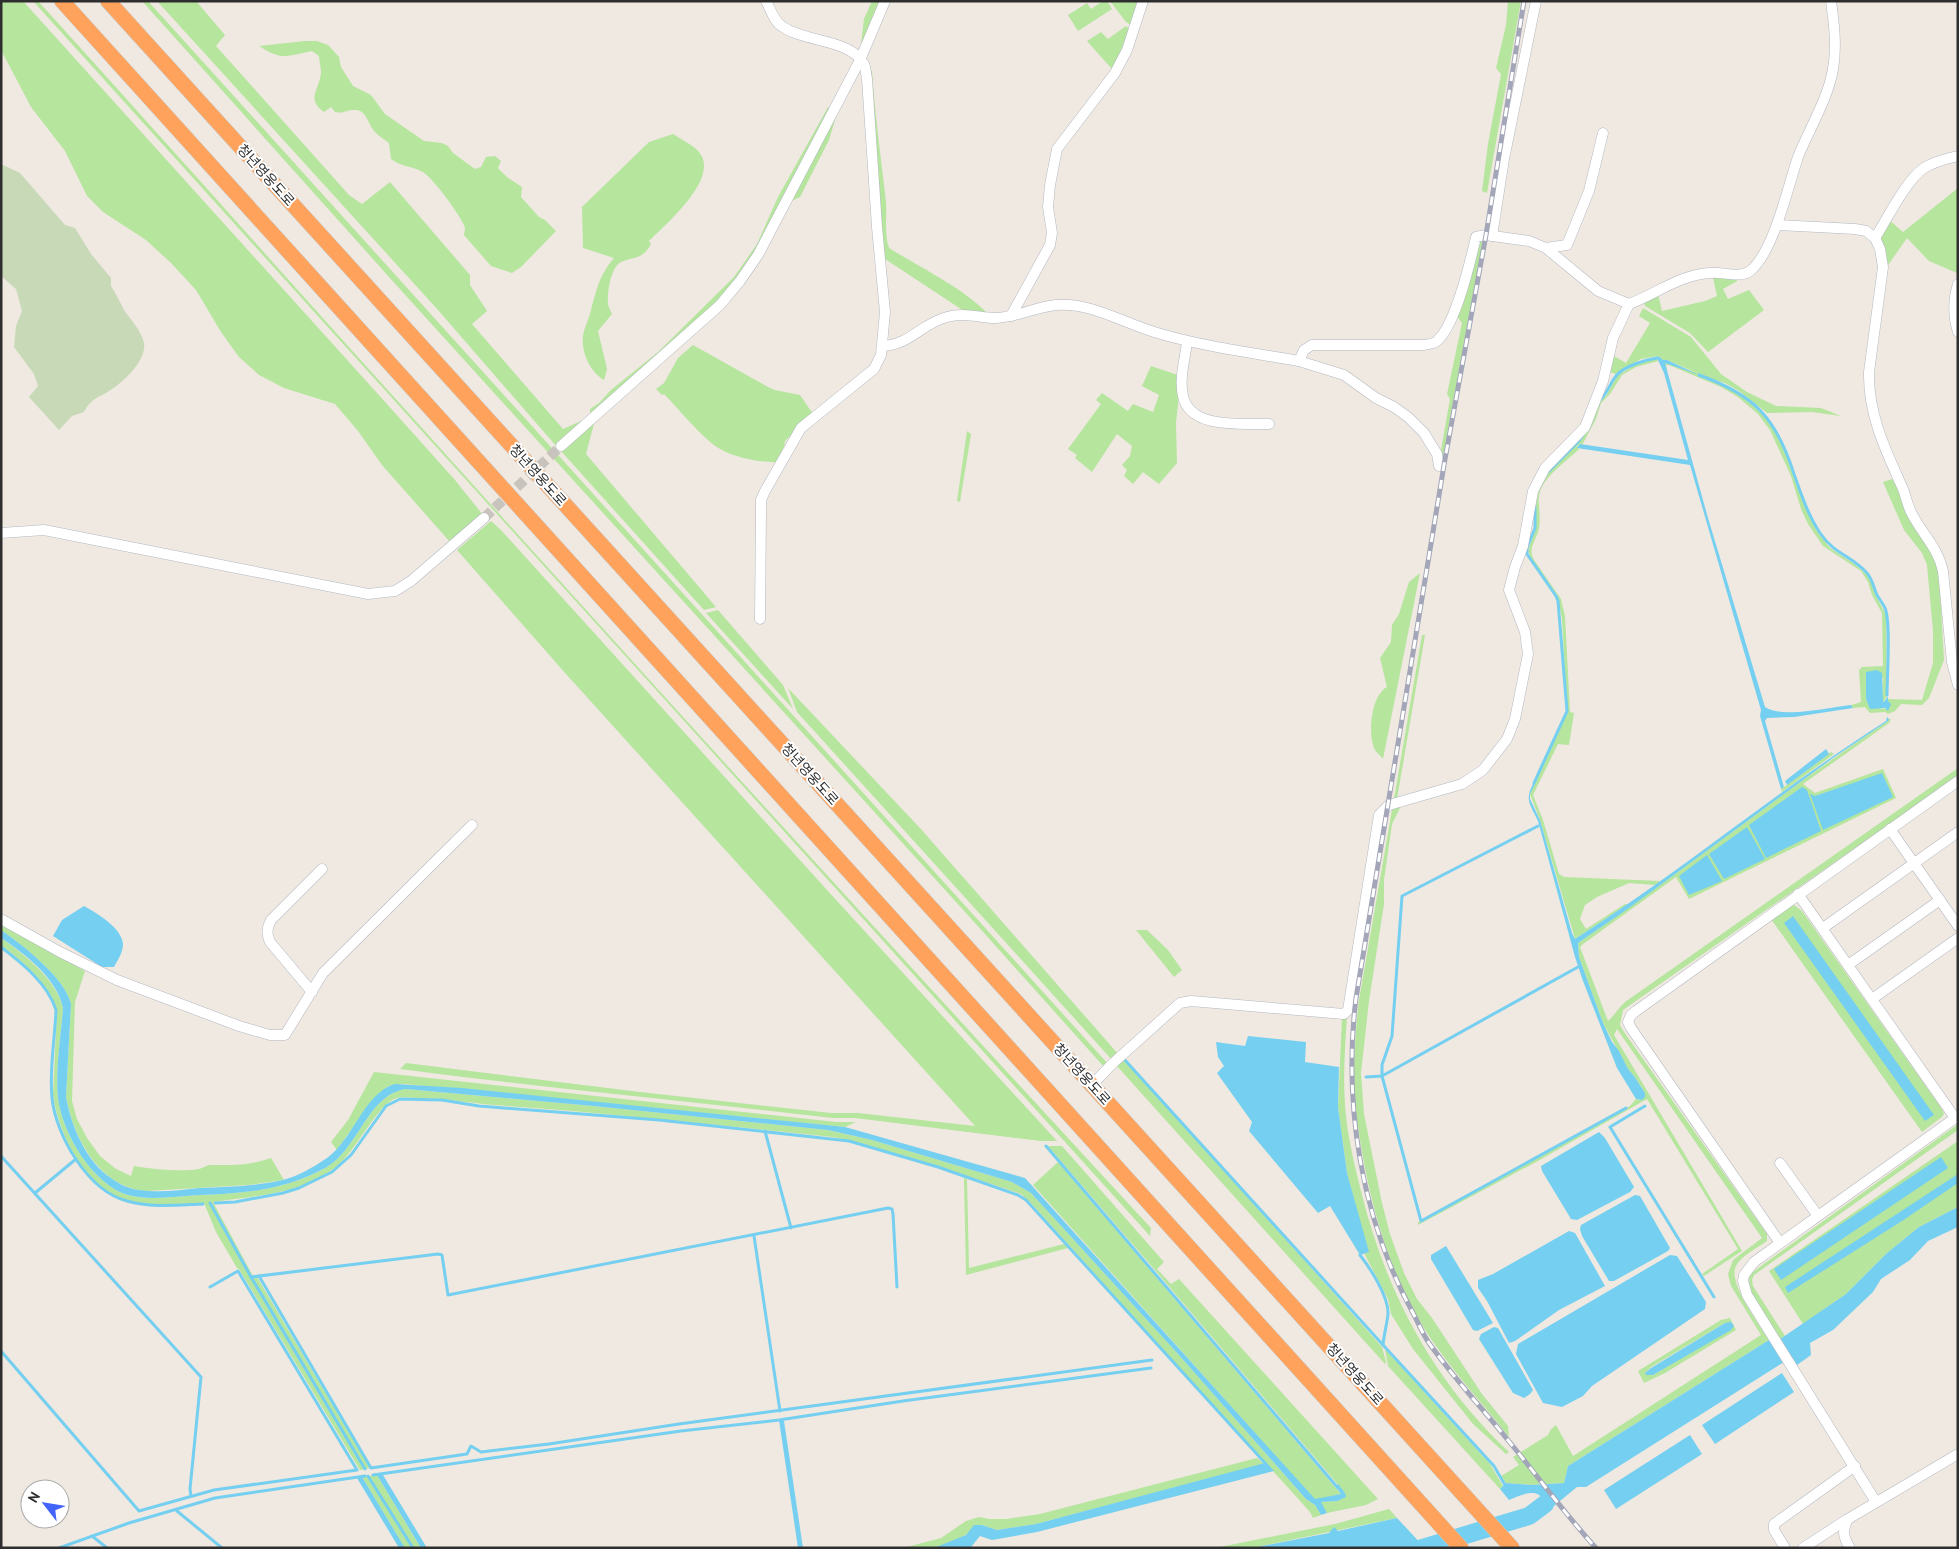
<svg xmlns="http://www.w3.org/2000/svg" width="1959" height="1549" viewBox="0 0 1959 1549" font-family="'PT Sans','Noto Sans KR',sans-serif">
<rect width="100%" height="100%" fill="#efe9e1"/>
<g fill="#b6e59e" fill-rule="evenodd">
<path d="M1,1H23L386,403L455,480L483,515L450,542L382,465L358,431L335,404L284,388L259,375L239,357L221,332L196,290L171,263L146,240L103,212L87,196L65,151L31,107L1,50Z"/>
<path d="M33,1H38C167,143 293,286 422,428C663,696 906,963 1151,1228L1150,1236Z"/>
<path d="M142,1H148L1109,1065L1105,1068L976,924L398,287Z"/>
<path d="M157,1H196L225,35L216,46L349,195L362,204L390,182L470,275V285L487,311L472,324L563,429L590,417V409L599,403L611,390L658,352L734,277L757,244L778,197L828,107L832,109L757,252L718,303L557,447L438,310Z"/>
<path d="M872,1H882L860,52L864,19Z"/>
<path d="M1103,1H1107L1112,9L1078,31L1068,15L1087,3L1091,9Z"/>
<path d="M1110,1H1140L1132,26L1126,22Z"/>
<path d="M1508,1H1521L1487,193L1482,191L1488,144L1501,74L1496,68L1506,25Z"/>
<path d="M1126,26L1130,30L1124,52L1112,69L1087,41L1101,32L1108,39Z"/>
<path d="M305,41H317L328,45L339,57L341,67L353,86L371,95L385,114L424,141L442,143L448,146L453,153L475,169L481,167L486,157L495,156L501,161L498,168L507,177L522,187L521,197L539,217L545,220L556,231L521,267L512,273L491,266L464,235C464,233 465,230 465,228C463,218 431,176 423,172C412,166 401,167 391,159L389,143C384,139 375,134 372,128C367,120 365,109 354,110C345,110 344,114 335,112L331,107L324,112C305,98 320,90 321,72C321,67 319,61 319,56L312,51C287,56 282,61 259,46Z"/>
<path d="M868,70L872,71C875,115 881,158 886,202C887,218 884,233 889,248C918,266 964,289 986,312L967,313L882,257Z"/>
<path d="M840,103L829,140L800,197L791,201Z"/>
<path d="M673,134C682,140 696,146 701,155C717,181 665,225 649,241L651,244C642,260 635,256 621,262C611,267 607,292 608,303C608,307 611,311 612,314L598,331L607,369L604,380C590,372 581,352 583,336C584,328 589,319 591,310C597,288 599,276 614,258L583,248L582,207L649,142Z"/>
<path d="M1958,188L1957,273L1929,261L1907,238L1886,268L1878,238L1889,220L1903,232Z"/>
<path d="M1483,240L1442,462L1440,456L1450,399L1447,394L1462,323L1456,315L1478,241Z"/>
<path d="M1721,277L1737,278V281L1723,289L1728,299L1749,290L1764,310L1708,352L1690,333L1645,306L1644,303L1658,294L1662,311L1705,301L1717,296L1713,278Z"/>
<path d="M1643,308L1691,337L1721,374L1747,392L1776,406L1821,408L1841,416L1812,412L1767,413L1739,391L1725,383L1702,376L1737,392L1764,415L1781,441L1803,501L1817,531L1830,548L1856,565L1870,578L1875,594L1886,615L1887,695L1884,702L1882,701L1883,677L1866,699C1871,709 1879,708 1888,709V699L1922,700L1933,663V631L1927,565L1922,553L1904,530L1883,482L1892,479L1900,493L1910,521L1934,556L1939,572L1944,660L1929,698L1922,705L1901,704L1895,711L1888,714L1885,712L1870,713L1865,707L1853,708L1851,705L1861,702L1859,670L1862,667L1883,666L1882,613L1872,595L1868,582L1861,571L1823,546L1808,524L1801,509L1791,476L1770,430L1758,414L1738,397L1721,387L1669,365H1666L1667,371L1664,363L1666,362L1697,373L1667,360H1663L1658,356L1641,359L1615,374L1608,371L1612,355L1626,363L1650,323L1639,316Z"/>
<path d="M693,345L768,387L775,390L800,395L813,414L785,441L784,448L778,462C763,463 736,458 722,450C704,441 679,409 664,394L662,395L656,389L664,383L678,358Z"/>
<path d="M1657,359L1658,361L1636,367L1622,375L1610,394L1601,403L1596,419L1582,445L1580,444L1577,447L1579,449C1566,462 1542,477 1539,496C1538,506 1541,517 1539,528C1537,540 1527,547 1534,560L1561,599L1565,616L1570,712L1574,713L1569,745L1558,744L1533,795L1543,820L1559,874L1564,877L1660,881L1655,885L1629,883L1597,897L1585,905L1580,919L1586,929L1625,904H1628L1575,939L1540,820L1530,794L1567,711L1562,619L1557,595L1534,563L1528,551L1536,528L1535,509L1540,485L1549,472L1582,439L1599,402L1606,396L1617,376L1638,363Z"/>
<path d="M1151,366L1181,376L1176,423L1177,463L1159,484L1143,472L1133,484L1124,476L1127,470L1122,465L1130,456L1132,446L1117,434L1092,472L1075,458L1077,455L1068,449L1101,404L1096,400L1102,393L1128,411L1133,404L1153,412L1159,395L1142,386Z"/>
<path d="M595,420L586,454L716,607L704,610L561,451Z"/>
<path d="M967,431L971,434L960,502L957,501Z"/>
<path d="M491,521L501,530L827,890L1057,1141H1041L855,1118H833C689,1101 544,1088 400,1069L406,1063L640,1092L831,1113H858L975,1126L566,674L457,550Z"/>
<path d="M1420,573L1383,759C1381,756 1377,753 1375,750C1367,735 1371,695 1387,687L1380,658L1391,642L1392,625L1399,614L1409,582Z"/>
<path d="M718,610L783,685L793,709L706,613Z"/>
<path d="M1422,635H1425L1397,799H1394Z"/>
<path d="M788,688L920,828L1119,1055L1113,1061L797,712Z"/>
<path d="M1889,719H1891L1889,723L1803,784L1815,793L1883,769L1896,798L1689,899L1676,877L1583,944L1580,947L1608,1021C1615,1015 1618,1008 1625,1002L1958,768V776L1623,1010L1620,1025L1624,1032L1767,1234V1241C1757,1248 1741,1256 1736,1266C1727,1282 1760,1325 1769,1340L1568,1466L1564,1483L1532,1485L1506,1483L1501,1476L1519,1465L1513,1457L1548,1435L1551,1429L1556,1425L1573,1456L1761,1335L1731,1286L1728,1274L1733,1260L1762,1238L1617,1029L1614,1035L1742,1251L1704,1276L1702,1274L1738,1249L1647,1099L1536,1162L1418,1225V1222H1421L1630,1106L1636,1099L1642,1100L1645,1093L1634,1076L1628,1069L1603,1023L1579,957L1578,943C1683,871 1782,792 1888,721Z"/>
<path d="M1831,752L1834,754L1782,792L1781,789L1784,787Z"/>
<path d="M1401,806L1392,824L1384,880V904L1369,1001L1361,1073L1364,1114L1382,1203L1390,1234L1404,1273L1417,1299L1432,1318L1482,1394L1508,1426L1509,1437C1483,1404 1454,1373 1431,1339C1391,1280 1371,1209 1360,1140C1358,1126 1355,1112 1354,1098C1353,1065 1355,1033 1359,1000L1392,810Z"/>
<path d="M1794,905L1802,911L1942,1109L1944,1114L1942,1117L1922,1132L1771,919L1789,906Z"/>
<path d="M1,923L85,971L75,1002L72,1101L77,1119L87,1138L100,1156L116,1169L131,1176L134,1166C149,1169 184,1172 199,1169C204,1168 206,1165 210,1165C235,1165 247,1166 271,1158L284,1180L248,1185L147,1191C100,1188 74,1139 66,1097L71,1004C65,978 23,945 1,930Z"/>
<path d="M1136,930H1147L1168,950L1182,970L1174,977Z"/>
<path d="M1,938C24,954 57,980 63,1008C61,1036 55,1071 58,1098C62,1133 93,1185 128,1195C150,1201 177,1196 200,1195C245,1193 287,1190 327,1167C359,1148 368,1094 406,1089L593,1106L828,1130L872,1140L1012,1182L1031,1193L1178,1354L1306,1499L1315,1505L1321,1515L1313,1518L1310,1512L1031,1203L1021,1194L938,1166L849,1140L832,1137C720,1125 607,1113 494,1105C469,1103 445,1098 419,1098C412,1098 404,1097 397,1098C377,1103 355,1155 332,1170C294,1196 256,1195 213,1202L254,1278L257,1277L370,1468L360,1470L239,1269L237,1268L216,1232L204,1203C179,1204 151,1207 126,1200C85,1188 58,1134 53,1094L57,1010C49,983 23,962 1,945Z"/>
<path d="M1342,1017H1347C1345,1046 1343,1076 1345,1105C1347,1134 1354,1163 1361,1191C1385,1290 1433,1381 1509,1452L1506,1454L1473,1424L1413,1349L1391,1314L1388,1299L1364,1253L1368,1252L1347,1173L1338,1107Z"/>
<path d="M1124,1059L1382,1347L1386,1362L1385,1364L1116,1065Z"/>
<path d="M374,1072L836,1122H856L845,1127L404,1084L389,1086L385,1089L363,1113L337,1150L331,1142L348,1120Z"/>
<path d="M1958,1124V1130L1754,1275L1752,1280L1753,1286L1785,1336L1780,1339C1770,1323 1744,1293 1750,1274Z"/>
<path d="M1958,1141V1207L1919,1227L1887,1253L1846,1294L1803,1324L1769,1271Z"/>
<path d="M1048,1146H1062L1164,1262L1157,1269L1171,1284L1179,1279L1378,1499L1366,1505L1327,1513L1320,1502L1337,1501L1345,1497V1493L1154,1269Z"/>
<path d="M1058,1162L1341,1494L1315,1500L1033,1185Z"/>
<path d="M964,1178L967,1179L969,1268L1064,1244L1068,1248L966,1275Z"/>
<path d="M1730,1318L1736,1330L1665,1373L1644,1383L1638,1371L1721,1320ZM1725,1323L1734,1326L1653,1375L1645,1373L1651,1367Z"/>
<path d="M1385,1349L1490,1464L1503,1486L1500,1489L1388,1366Z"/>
<path d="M1257,1458L1264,1464L1036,1524L997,1530L982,1525L955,1541L934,1548H903L941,1538L966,1521L979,1517L989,1519H1006L1040,1514Z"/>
<path d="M377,1475L421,1548H405L362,1477Z"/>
<path d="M1389,1509L1397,1518L1252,1548H1215L1335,1524Z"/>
</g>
<path fill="#c8d9b8" d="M1,164L20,173L65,225L75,228L91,254L111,278V286C116,294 120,302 124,310C131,320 141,330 144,343C147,360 123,383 109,391C98,398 90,399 84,412L72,416L59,430L29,397L38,386L34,374L14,347L16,326L22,311L16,289L1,276Z"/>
<g fill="#75cff0">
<path d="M1658,356L1663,360H1667L1699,375L1665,363L1708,518L1765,707C1782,719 1830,707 1851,705L1853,708L1794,717L1767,718L1765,721L1784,787L1781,789L1760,716L1761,710L1754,686L1690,465L1577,448L1580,444L1688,460L1664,373L1657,358Z"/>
<path d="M1877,670L1882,673L1883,701L1884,702L1888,696V701L1891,704L1888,711L1885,708L1870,709L1866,699V672Z"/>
<path d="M1887,717L1889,719L1888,721L1833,758L1629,908L1578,943L1579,957L1603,1023L1612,1042L1619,1051L1628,1069L1634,1076L1645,1093V1097L1642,1100L1636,1099L1617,1068L1583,981L1575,957L1538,821C1530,803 1524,801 1534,782L1535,784L1530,794V799L1540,820L1572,933L1575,939C1682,871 1779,789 1886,721Z"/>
<path d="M1826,749L1829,754L1787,785L1785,781Z"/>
<path d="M1882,773L1893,797L1823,830L1810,794L1815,796Z"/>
<path d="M1802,787L1807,790L1821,831L1766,858L1749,825Z"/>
<path d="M1747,827L1765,859L1724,879L1709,854Z"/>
<path d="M1707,855L1722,881L1689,895L1679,876Z"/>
<path d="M84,906C97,913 122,928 123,944C123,952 118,960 114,967H102L53,936L62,920Z"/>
<path d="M1793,916L1934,1115L1925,1121L1784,923Z"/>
<path d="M1,930C23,945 65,978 71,1004L66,1097C71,1125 86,1162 111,1178C119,1184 129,1189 139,1190C159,1193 180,1190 200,1188C227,1187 256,1186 283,1180C298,1176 314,1167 327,1158C353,1140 364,1093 395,1084L462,1088L845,1127L1025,1178L1315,1499L1341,1494L1336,1487L1338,1484L1345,1493L1346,1497L1337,1501L1321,1502L1327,1513L1321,1515L1315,1505L1306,1499L1178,1354L1031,1193L1012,1182L872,1140L828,1130L593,1106L406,1089C368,1094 359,1148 327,1167C288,1189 245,1194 200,1195C177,1196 150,1201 128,1195C93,1185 62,1133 58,1098C55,1071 61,1036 63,1008C57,978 25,954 1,938Z"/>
<path d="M1248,1036L1306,1042L1305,1062L1339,1067L1338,1107L1347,1173L1369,1252L1360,1255L1330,1206L1318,1213L1249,1131L1252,1122L1217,1073L1224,1066L1218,1057L1216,1042L1245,1046Z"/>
<path d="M1599,1132L1605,1138L1634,1187L1630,1192L1577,1220L1571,1219L1542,1171L1541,1166Z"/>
<path d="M1941,1157L1948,1168L1781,1280L1774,1269Z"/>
<path d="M1958,1174V1183L1902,1221L1788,1293L1785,1287Z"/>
<path d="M1635,1195L1640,1196L1670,1248L1668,1251L1614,1281H1609L1582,1236L1580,1229L1581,1225Z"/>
<path d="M1958,1207V1227L1928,1241L1910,1260L1881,1279L1873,1292L1833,1330L1810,1343L1811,1355L1797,1365L1792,1357L1586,1487H1577L1549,1510L1529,1521L1520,1511L1545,1502C1537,1486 1522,1495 1509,1500L1500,1489L1506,1483L1532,1485L1564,1483L1568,1466L1769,1340L1773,1344L1846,1294L1887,1253L1919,1227Z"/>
<path d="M1569,1231L1575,1233L1605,1286L1559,1310L1515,1341L1509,1343L1487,1301L1478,1288V1280L1493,1274Z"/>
<path d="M1446,1246L1493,1323L1477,1331L1473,1330L1431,1259V1255Z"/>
<path d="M1670,1255L1677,1256L1706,1302L1705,1309L1592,1386L1583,1396L1562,1407L1543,1403L1516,1354L1518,1344Z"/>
<path d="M1731,1322L1734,1326L1731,1330L1653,1375H1646L1645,1373L1651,1368L1725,1323Z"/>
<path d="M1494,1327L1498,1328L1533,1390L1530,1394L1524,1398L1513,1393L1479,1339L1481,1334Z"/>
<path d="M1782,1373L1794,1392L1715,1444L1702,1425Z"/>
<path d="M783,1419L784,1421L803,1548H798L779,1420Z"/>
<path d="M1690,1435L1702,1454L1616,1509L1604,1490Z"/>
<path d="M1265,1463H1267L1274,1471L1037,1532L992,1540L980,1536L971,1547L968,1548H934L966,1535L974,1525H982L997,1530L1036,1524Z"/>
<path d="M382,1474L383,1475L427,1548H421L377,1475Z"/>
<path d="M362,1477L405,1548H399L357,1478Z"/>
<path d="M1397,1518L1425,1548H1252L1329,1533L1334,1527L1338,1531Z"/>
</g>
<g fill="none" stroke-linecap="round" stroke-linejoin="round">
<g stroke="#75cff0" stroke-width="3">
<path d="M1699,375C1755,395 1776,418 1794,474C1801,494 1808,515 1820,533C1834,554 1850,555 1866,572C1873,579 1873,587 1877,595C1880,600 1883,604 1885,608C1891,622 1887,677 1887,695"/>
<path d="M1598,402C1609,392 1608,386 1616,376C1624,366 1645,360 1657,358"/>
<path d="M1548,472L1577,443L1583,435"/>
<path d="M1534,783L1567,711L1558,601L1556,596L1527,554V548L1535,528V507"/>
<path d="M1538,826L1402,896L1392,1036L1382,1065V1076L1421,1221L1626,1108"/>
<path d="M1,947C22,963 48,984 56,1010C55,1038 49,1070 52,1098C56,1136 88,1191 127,1201C151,1208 178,1205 203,1204"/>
<path d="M1124,1059L1383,1345L1494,1466L1505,1485"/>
<path d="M1366,1077L1382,1076L1578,967"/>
<path d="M1645,1106L1610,1127L1714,1297"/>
<path d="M765,1131L791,1228"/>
<path d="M1046,1146L1338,1488"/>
<path d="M1,1156L201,1377L190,1489L191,1496"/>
<path d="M35,1193L76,1159"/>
<path d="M210,1203L251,1277L365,1469"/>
<path d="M215,1203L235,1202L283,1193L299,1188L332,1172L351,1155L386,1106L400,1099L442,1100L479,1106L659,1120L831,1139L849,1141L938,1167L1018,1195L1026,1200L1265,1463"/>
<path d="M754,1236L780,1411"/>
<path d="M1360,1255C1370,1268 1389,1297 1388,1314C1387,1324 1384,1334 1383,1345"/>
<path d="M259,1276L371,1468L467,1454L471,1446L481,1452L549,1444L679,1424L1152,1360"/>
<path d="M251,1277L438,1254L442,1255L448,1295L888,1208L892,1209L893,1214L897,1287"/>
<path d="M1,1351L139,1511L214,1490L357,1470L238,1271L210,1287"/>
<path d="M373,1475L681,1431L779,1420L903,1401L1151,1368"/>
<path d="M368,1476L413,1548"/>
<path d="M177,1511L222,1548"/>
<path d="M92,1536L107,1548"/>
<path d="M59,1548L129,1523L215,1498L365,1476"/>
</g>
<path stroke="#75cff0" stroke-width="18" d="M1422,1548L1529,1516L1545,1504"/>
<path stroke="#c8c4bd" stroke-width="10" stroke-dasharray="10 5" stroke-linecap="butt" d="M484,518L561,446"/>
<defs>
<g id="minor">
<path d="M1777,225L1855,229L1866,231L1875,238L1880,249L1883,267L1869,372C1868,415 1886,451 1903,489C1906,497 1908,507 1912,514C1923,535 1938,548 1943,571L1952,662L1958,685"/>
<path d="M1492,236L1504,159L1536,1"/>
<path d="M1875,238C1887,219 1907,179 1924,168C1935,161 1946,159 1958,156"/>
<path d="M1546,248L1567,245L1589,191L1603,133"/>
<path d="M1958,284C1953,300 1953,316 1958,332"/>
<path d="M1011,316L1050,245L1052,233L1048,207L1050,185L1057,149L1115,73L1127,50L1143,1"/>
<path d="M1187,342C1185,359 1179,379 1183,396C1190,430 1243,423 1269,424"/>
<path d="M883,346C910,345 922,323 947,317C964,312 980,318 996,318C1017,317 1036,307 1056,305C1093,302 1126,325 1161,334C1206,347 1253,353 1299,361L1304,350L1312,345H1424C1428,344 1435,344 1438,340C1456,323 1470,263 1476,237L1486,235L1529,241L1546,248L1598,291L1629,304"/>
<path d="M1299,361L1344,375L1376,398L1394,407L1408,417L1424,433L1437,454L1439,466"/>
<path d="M561,446L720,305L740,281L758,255L860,60L885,1"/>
<path d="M1,533L44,530L368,594L395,591L411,581L484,518"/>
<path d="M760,619L761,509V500L765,491L801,428L874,369L881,355L885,312L877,227L867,79C866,75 866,68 864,64C848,38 807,43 783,27C774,22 771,10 766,1"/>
<path d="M1890,829L1958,926"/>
<path d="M1798,894L1955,1118"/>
<path d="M1,919L60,952L117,980L239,1026L270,1035H285L323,973L472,825"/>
<path d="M1823,928L1958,832"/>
<path d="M1848,965L1940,900"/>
<path d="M312,992L270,942C266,933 267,928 271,920L322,869"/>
<path d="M1872,999L1958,938"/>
<path d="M1092,1085L1112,1064L1180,1003L1191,1001L1344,1014L1348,1010L1379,815L1389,805L1462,784L1483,770L1507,739L1515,719L1528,654L1525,632L1509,590L1515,567L1523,546L1533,491L1545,468L1585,427L1603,381L1613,338L1629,304C1656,294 1680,275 1709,273C1721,271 1740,279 1750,271C1774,252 1788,186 1798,157C1809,129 1828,99 1833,69C1837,47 1834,23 1831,1"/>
<path d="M1780,1163L1818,1216L1754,1262L1744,1275L1743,1281L1747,1295L1876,1502"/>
<path d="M1818,1216L1958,1116"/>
<path d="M1780,1243L1631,1028L1628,1022L1631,1015L1636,1011L1958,781"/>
<path d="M1785,1548L1774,1530V1524L1855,1466"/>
<path d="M1803,1548L1846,1520"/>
<path d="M1850,1548C1843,1537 1842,1530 1848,1519L1958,1454"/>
</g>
<g id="highway">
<path d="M62,1L1461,1548"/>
<path d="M108,1L1512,1548"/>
</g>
</defs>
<use href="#minor" stroke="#b4b7c1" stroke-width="11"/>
<use href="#highway" stroke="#c9c9c9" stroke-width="16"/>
<use href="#minor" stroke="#fff" stroke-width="10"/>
<use href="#highway" stroke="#ffa35c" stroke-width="15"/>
<defs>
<path id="rail" d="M1524,1L1486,235L1445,459L1356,998C1343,1104 1361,1218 1413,1313C1418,1322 1422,1333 1429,1343C1453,1377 1481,1407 1507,1439C1537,1475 1564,1513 1596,1548"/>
</defs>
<use href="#rail" stroke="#a3a6b8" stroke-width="5"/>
<use href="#rail" stroke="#fff" stroke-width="3" stroke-dasharray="9" stroke-linecap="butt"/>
</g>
<g text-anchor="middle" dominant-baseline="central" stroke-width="4" stroke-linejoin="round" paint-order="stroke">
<g font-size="14" fill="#2e2e2e" stroke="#fff">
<text transform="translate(266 175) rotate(48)">청년영웅도로</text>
<text transform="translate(538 475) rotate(48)">청년영웅도로</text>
<text transform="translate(810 774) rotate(48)">청년영웅도로</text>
<text transform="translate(1082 1074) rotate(48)">청년영웅도로</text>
<text transform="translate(1355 1374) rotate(48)">청년영웅도로</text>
</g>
</g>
<rect width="1959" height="1549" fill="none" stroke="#2e2e2e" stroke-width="5"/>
<g transform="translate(45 1504) rotate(301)"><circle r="24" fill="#ffffff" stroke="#ababab"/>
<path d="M0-4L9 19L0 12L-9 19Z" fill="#4264fb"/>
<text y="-8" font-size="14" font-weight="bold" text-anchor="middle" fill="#2e2e2e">N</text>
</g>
</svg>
